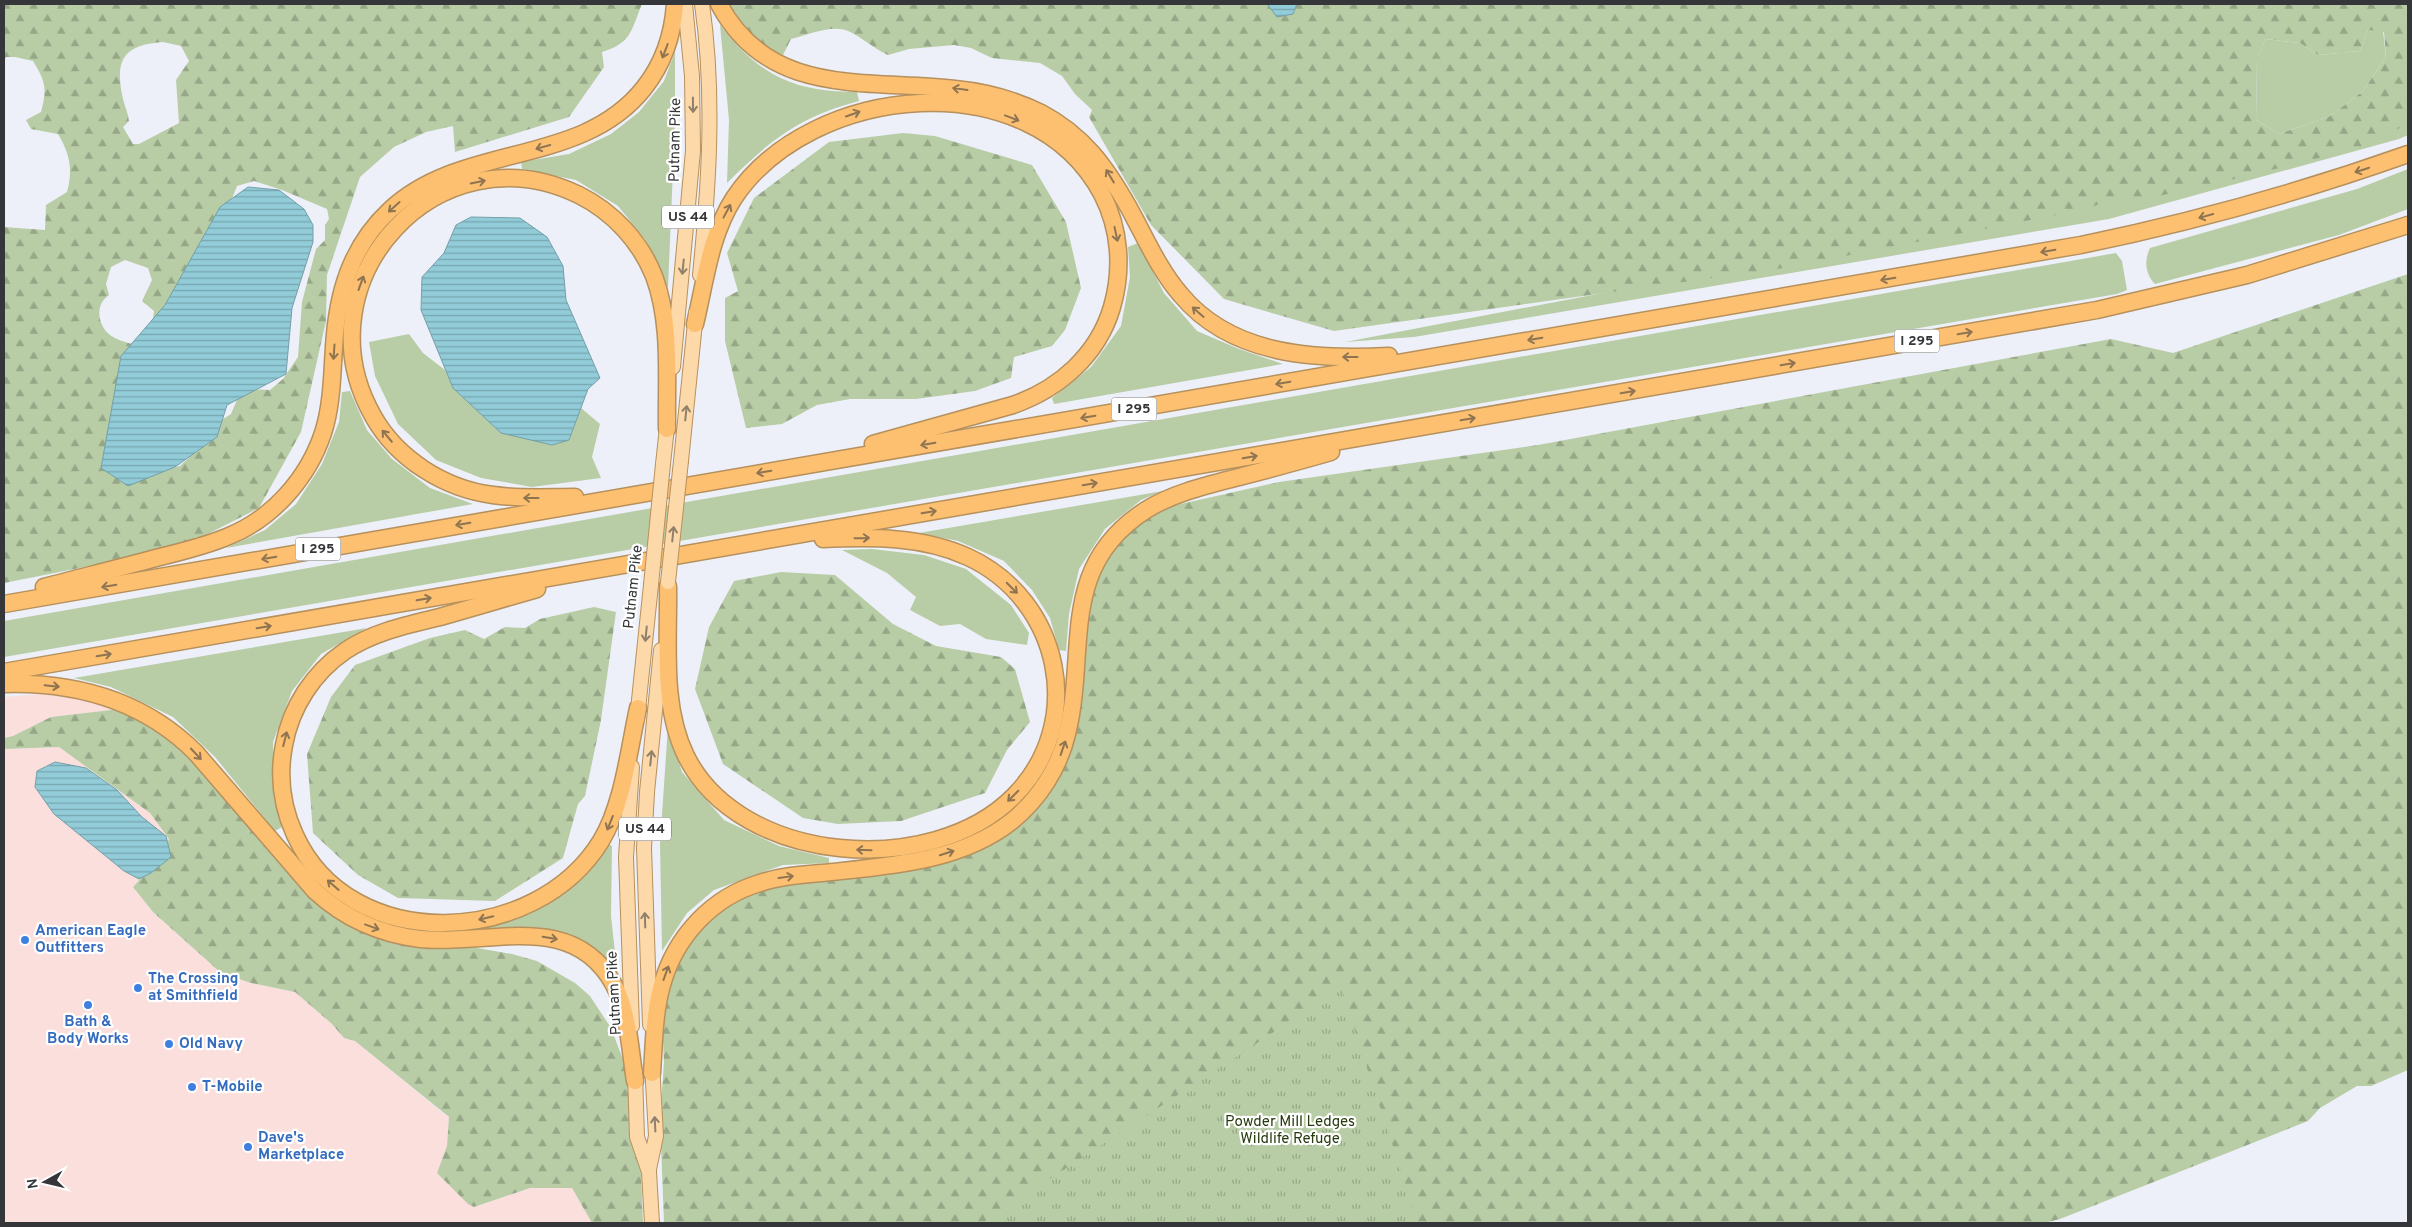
<svg xmlns="http://www.w3.org/2000/svg" width="2412" height="1227" viewBox="0 0 2412 1227" font-family="Overpass,sans-serif">
<defs>
<pattern id="forest-firs" width="22" height="20" patternUnits="userSpaceOnUse" patternTransform="scale(1.25)"><rect width="22" height="20" fill="#b8cda6"/><path d="M5 1l3.5 6h-7zM16 11l3.5 6h-7z" fill="#96a788"/></pattern>
<pattern id="park-tufts" width="24" height="20" patternUnits="userSpaceOnUse" patternTransform="scale(1.25)"><rect width="24" height="20" fill="#b8cda6"/><path d="M3 7l-1-3M5 7V3M7 7l1-3M15 17l-1-3M17 17v-4M19 17l1-3" fill="none" stroke="#96a788"/></pattern>
<pattern id="water-rules" width="6" height="5" patternUnits="userSpaceOnUse" patternTransform="scale(1.25)"><rect width="6" height="5" fill="#91ccd8"/><path d="M0 2.5h6" fill="none" stroke="#77a6b0"/></pattern>
</defs>
<rect width="100%" height="100%" fill="#edf0f9"/>
<g fill="#fadfdc">
<path d="M65,692L118,709L51,717L13,736L4,738V697Z"/>
<path d="M59,747L150,813L169,839L161,857L133,887L153,912L221,973L251,983L295,992L332,1024L344,1038L355,1041L449,1118L447,1146L437,1173L474,1207L530,1188H572L592,1223H4V749Z"/>
</g>
<g fill="#b8cda6">
<path d="M720,25C759,75 793,92 857,92L859,101C799,117 770,140 727,183L729,120Z"/>
<path d="M2368,30L2383,31L2386,57L2363,91L2330,116L2279,134L2256,120L2257,60L2265,39L2300,43L2318,55L2360,51Z"/>
<path d="M675,52V122L668,288L645,239L618,206L576,180L522,169L521,162L569,154L611,134L639,112L664,81Z"/>
<path d="M2408,116V135L2399,139L2109,219L1414,337L1345,342L2239,172Z"/>
<path d="M2408,169V209L2339,235L2155,284C2145,274 2144,260 2150,248L2357,189Z"/>
<path d="M1138,243L1164,293L1197,331L1239,349L1283,364L1054,404L1052,398L1091,367L1121,326L1130,277L1128,247Z"/>
<path d="M2116,253L2122,261L2127,290L2117,294L4,657V621Z"/>
<path d="M409,334L423,353L445,370L453,388L569,440L581,408L600,424L592,457L601,478L532,487L481,478L436,460L398,424L375,376L369,342Z"/>
<path d="M350,391L367,430L392,459L430,488L473,504L226,548L265,530L296,504L322,464L339,422L342,392Z"/>
<path d="M1163,491L1141,500L1105,529L1079,569L1069,614L1066,651L1059,650L1050,618L1032,590L1004,561L958,541L919,533Z"/>
<path d="M872,549L924,555L966,569L1011,605L1029,633L1027,645L986,639L960,624L940,626L910,610L916,597L887,573L842,550Z"/>
<path d="M367,628L321,654L292,691L273,742L274,797L282,827L275,831L215,757L173,717L111,687L74,678Z"/>
<path d="M668,726L682,772L724,820L779,846L829,858V863L783,865L714,890L687,913L662,951L660,844Z"/>
<path d="M608,844L612,846L611,916L618,980C613,972 609,963 603,957C568,919 522,928 476,932L475,929C489,925 503,923 516,918C552,906 592,879 608,844Z"/>
</g>
<g fill="url(#forest-firs)" fill-rule="evenodd">
<path d="M4,4H642C631,30 632,43 602,52L604,67L569,117L455,152L453,126L426,132L394,147L360,177L327,275L326,321L301,432L259,508L200,538L195,537V539L125,559L4,583V227L45,230L46,205L67,192C73,170 70,154 58,134L31,129L26,120L41,112C47,89 46,82 33,61L15,57H6L4,60ZM163,42L181,46L189,61L176,80L179,123L139,144H133L123,127L129,121C128,113 125,107 123,99C114,59 124,45 163,42ZM254,181L282,190L327,209L329,219L325,225V240L316,249L302,302L298,357L283,379L270,390L249,389L239,395L231,414L217,423L193,454L180,466L172,468L226,214L237,186ZM125,260L148,268L152,280L142,301L154,311L152,325L132,344C125,342 117,340 110,335C97,325 95,304 109,295L106,284L111,267Z"/>
<path d="M721,4H2408V124L2359,148L2202,187L2153,197L2106,202L2082,210L1783,268L1334,331L1224,299L1151,225L1089,117L1092,110L1075,94L1062,76L1040,63L992,58L971,48L954,45L909,49L888,55C874,49 862,37 848,31C832,24 807,35 791,39L779,63ZM2368,30L2384,32L2386,57L2363,91L2330,116L2279,134L2256,120L2257,60L2265,39L2300,43L2318,55L2360,51Z"/>
<path d="M903,133L935,136L1032,165L1066,222L1081,288L1065,330L1052,346L1014,357L1011,378L975,391L916,399H850L817,405L782,424L746,428L725,341V298L738,291L727,253L754,198L829,142Z"/>
<path d="M2408,274V1070L2371,1086H2357L2320,1108L2308,1121L2060,1219L2044,1223H664L660,1119L664,1062L661,1002L687,935L744,889L906,865L995,835L1060,764L1085,594L1127,527L1154,510L1279,482L1538,445L2111,339L2173,353Z"/>
<path d="M781,572L835,575L893,624L936,646L1001,657L1015,669L1030,722L1007,750L985,793L901,821L838,824L803,818L723,764L695,689L709,627L734,581Z"/>
<path d="M594,607L616,612L601,720L585,796L578,804L563,858L495,901L398,898L358,875L313,833L307,754L331,697L355,665L430,638L465,630L484,639L505,627L525,628L540,619Z"/>
<path d="M136,707L176,734L319,894L398,934L512,954L537,961L575,983L590,996L611,1028L627,1070L640,1144L643,1223H592L572,1188H530L474,1207L468,1204L437,1173L447,1146L449,1117L355,1041L344,1038L332,1024L295,992L251,983L221,973L153,912L133,887L161,857L169,839L150,813L59,747L4,749V738L13,736L51,717Z"/>
</g>
<path fill="url(#park-tufts)" d="M1341,988L1418,1223H982L990,1218Z"/>
<g fill="url(#water-rules)" stroke="#759fa8">
<path d="M1267,4H1297L1293,14L1277,17Z"/>
<path d="M248,187L279,190L304,209L313,225V242L292,308L286,374L227,405L217,437L175,467L128,486L101,468L121,356L165,305L220,207Z"/>
<path d="M471,217L520,218L547,237L563,266L566,300L600,378L588,389L569,440L552,445L501,433L453,388L421,310L422,277L444,253L456,225Z"/>
<path d="M55,762L86,768L117,790L142,817L166,836L171,857L151,873L139,879L124,871L54,814L35,787L37,771Z"/>
</g>
<g fill="none" stroke-linecap="round" stroke-linejoin="round">
<defs>
<g id="primary">
<path d="M700,275C709,184 715,95 702,4"/>
<path d="M673,367L693,151L692,76L685,4"/>
<path d="M681,461L696,313"/>
<path d="M663,464L668,418"/>
<path d="M637,719L651,585"/>
<path d="M632,767L626,857L632,1026"/>
<path d="M650,1025L644,848L647,792L661,650"/>
<path d="M635,1072L637,1137L649,1172L652,1223"/>
<path d="M649,1169L656,1136L652,1064"/>
</g>
<g id="highway">
<path d="M719,4C769,98 866,79 955,89C985,92 1015,100 1041,113C1083,135 1106,167 1129,208C1145,237 1159,270 1181,295C1232,356 1316,360 1389,356"/>
<path d="M695,324C705,283 710,235 734,198C811,83 1031,61 1102,194C1120,229 1123,269 1112,307C1098,355 1059,389 1013,405L873,444"/>
<path d="M575,497C548,497 520,499 493,495C445,489 397,459 373,416C297,281 438,126 579,195C613,212 640,241 654,276C672,324 666,379 667,429"/>
<path d="M668,586C669,642 661,705 686,756C740,865 932,879 1014,796C1087,722 1061,600 968,557C922,536 872,537 823,539"/>
<path d="M44,587C82,577 119,568 156,558C180,552 206,546 229,536C273,518 308,478 323,433C332,405 332,376 334,347C337,295 350,247 390,210C462,142 581,168 644,88C663,64 673,34 675,4"/>
<path d="M537,589C505,598 472,608 440,617C407,625 373,632 345,651C313,673 291,707 284,745C278,776 282,807 295,835C350,956 536,947 601,841C623,805 629,749 638,708"/>
<path d="M4,604L2081,245C2192,222 2301,192 2408,154"/>
<path d="M4,672L2097,310L2247,275L2408,225"/>
<path d="M4,684C77,682 143,700 196,753L315,891C344,918 380,934 420,939C488,946 573,909 614,985C629,1014 630,1050 635,1081"/>
<path d="M652,1073C654,1044 654,1013 662,985C675,937 712,897 760,883C780,876 801,875 822,873C886,866 959,863 1012,821C1039,799 1059,768 1067,734C1088,650 1057,567 1146,510C1173,493 1208,485 1239,477C1270,469 1300,461 1331,452"/>
</g>
</defs>
<use href="#primary" stroke="#b6905d" stroke-width="16"/>
<use href="#highway" stroke="#b6905d" stroke-width="19"/>
<use href="#primary" stroke="#fdd9a9" stroke-width="14"/>
<use href="#highway" stroke="#fcc070" stroke-width="16"/>
<defs>
<g id="primary-bridge">
<path d="M668,582L681,461"/>
<path d="M651,585L663,464"/>
</g>
</defs>
<use href="#primary-bridge" stroke="#b6905d" stroke-width="16" stroke-linecap="butt"/>
<use href="#primary-bridge" stroke="#fdd9a9" stroke-width="14"/>
</g>
<defs><path id="oneway-shaft" d="M-6 0H5M1.5-3L5.5 0L1.5 3" fill="none" stroke-width="1.6" stroke-linecap="round" stroke-linejoin="round" transform="scale(1.25)"/></defs>
<g stroke="#8f7452">
<use href="#oneway-shaft" transform="translate(665 51) rotate(111)"/>
<use href="#oneway-shaft" transform="translate(960 89) rotate(-172)"/>
<use href="#oneway-shaft" transform="translate(853 114) rotate(-19)"/>
<use href="#oneway-shaft" transform="translate(1012 118) rotate(21)"/>
<use href="#oneway-shaft" transform="translate(543 147) rotate(165)"/>
<use href="#oneway-shaft" transform="translate(2362 170) rotate(162)"/>
<use href="#oneway-shaft" transform="translate(1110 176) rotate(-121)"/>
<use href="#oneway-shaft" transform="translate(478 182) rotate(-11)"/>
<use href="#oneway-shaft" transform="translate(394 207) rotate(138)"/>
<use href="#oneway-shaft" transform="translate(727 211) rotate(-62)"/>
<use href="#oneway-shaft" transform="translate(2206 216) rotate(165)"/>
<use href="#oneway-shaft" transform="translate(1116 234) rotate(78)"/>
<use href="#oneway-shaft" transform="translate(2048 251) rotate(170)"/>
<use href="#oneway-shaft" transform="translate(1888 279) rotate(170)"/>
<use href="#oneway-shaft" transform="translate(361 283) rotate(-70)"/>
<use href="#oneway-shaft" transform="translate(1198 312) rotate(-139)"/>
<use href="#oneway-shaft" transform="translate(1965 333) rotate(-10)"/>
<use href="#oneway-shaft" transform="translate(1535 339) rotate(170)"/>
<use href="#oneway-shaft" transform="translate(334 352) rotate(94)"/>
<use href="#oneway-shaft" transform="translate(1350 357) rotate(180)"/>
<use href="#oneway-shaft" transform="translate(1788 364) rotate(-10)"/>
<use href="#oneway-shaft" transform="translate(1283 383) rotate(170)"/>
<use href="#oneway-shaft" transform="translate(1628 392) rotate(-10)"/>
<use href="#oneway-shaft" transform="translate(1088 417) rotate(170)"/>
<use href="#oneway-shaft" transform="translate(1468 419) rotate(-10)"/>
<use href="#oneway-shaft" transform="translate(387 436) rotate(-130)"/>
<use href="#oneway-shaft" transform="translate(928 444) rotate(170)"/>
<use href="#oneway-shaft" transform="translate(1250 457) rotate(-10)"/>
<use href="#oneway-shaft" transform="translate(764 472) rotate(170)"/>
<use href="#oneway-shaft" transform="translate(1090 484) rotate(-10)"/>
<use href="#oneway-shaft" transform="translate(531 498) rotate(180)"/>
<use href="#oneway-shaft" transform="translate(929 512) rotate(-10)"/>
<use href="#oneway-shaft" transform="translate(463 524) rotate(170)"/>
<use href="#oneway-shaft" transform="translate(862 538) rotate(-1)"/>
<use href="#oneway-shaft" transform="translate(269 558) rotate(170)"/>
<use href="#oneway-shaft" transform="translate(109 586) rotate(170)"/>
<use href="#oneway-shaft" transform="translate(1012 588) rotate(45)"/>
<use href="#oneway-shaft" transform="translate(424 599) rotate(-10)"/>
<use href="#oneway-shaft" transform="translate(264 627) rotate(-10)"/>
<use href="#oneway-shaft" transform="translate(104 655) rotate(-10)"/>
<use href="#oneway-shaft" transform="translate(52 686) rotate(6)"/>
<use href="#oneway-shaft" transform="translate(285 739) rotate(-76)"/>
<use href="#oneway-shaft" transform="translate(1063 748) rotate(-71)"/>
<use href="#oneway-shaft" transform="translate(196 754) rotate(47)"/>
<use href="#oneway-shaft" transform="translate(1013 796) rotate(135)"/>
<use href="#oneway-shaft" transform="translate(610 823) rotate(112)"/>
<use href="#oneway-shaft" transform="translate(864 850) rotate(-178)"/>
<use href="#oneway-shaft" transform="translate(947 853) rotate(-18)"/>
<use href="#oneway-shaft" transform="translate(786 877) rotate(-8)"/>
<use href="#oneway-shaft" transform="translate(333 885) rotate(-139)"/>
<use href="#oneway-shaft" transform="translate(486 918) rotate(167)"/>
<use href="#oneway-shaft" transform="translate(372 927) rotate(20)"/>
<use href="#oneway-shaft" transform="translate(550 938) rotate(10)"/>
<use href="#oneway-shaft" transform="translate(666 973) rotate(-70)"/>
</g>
<g stroke="#8f7f6b">
<use href="#oneway-shaft" transform="translate(693 105) rotate(89)"/>
<use href="#oneway-shaft" transform="translate(683 267) rotate(96)"/>
<use href="#oneway-shaft" transform="translate(686 413) rotate(-84)"/>
<use href="#oneway-shaft" transform="translate(673 534) rotate(-84)"/>
<use href="#oneway-shaft" transform="translate(646 634) rotate(96)"/>
<use href="#oneway-shaft" transform="translate(651 758) rotate(-84)"/>
<use href="#oneway-shaft" transform="translate(645 920) rotate(-92)"/>
<use href="#oneway-shaft" transform="translate(655 1124) rotate(-93)"/>
</g>
<g fill="#3f7fe0" stroke="#fff" stroke-width="2">
<circle cx="25" cy="940" r="5"/>
<circle cx="138" cy="988" r="5"/>
<circle cx="88" cy="1005" r="5"/>
<circle cx="169" cy="1044" r="5"/>
<circle cx="192" cy="1087" r="5"/>
<circle cx="248" cy="1147" r="5"/>
</g>
<g text-anchor="middle" dominant-baseline="central" stroke-width="4.5" stroke-linejoin="round" paint-order="stroke">
<g fill="#fff" stroke="#727274" stroke-width="1">
<rect x="662" y="205.5" width="52" height="23" rx="4"/>
<rect x="1894.5" y="329.5" width="45" height="23" rx="4"/>
<rect x="1111.5" y="397.5" width="45" height="23" rx="4"/>
<rect x="295.5" y="537.5" width="45" height="23" rx="4"/>
<rect x="619" y="817.5" width="52" height="23" rx="4"/>
</g>
<g font-size="14" font-weight="bold" fill="#353639">
<text x="688" y="217">US 44</text>
<text x="1917" y="341">I 295</text>
<text x="1134" y="409">I 295</text>
<text x="318" y="549">I 295</text>
<text x="645" y="829">US 44</text>
</g>
<g font-size="15" fill="#353639" stroke="#fff">
<text transform="translate(676 140) rotate(-89)">Putnam Pike</text>
<text transform="translate(634 587) rotate(-84)">Putnam Pike</text>
<text transform="translate(615 993) rotate(-93)">Putnam Pike</text>
</g>
<g font-size="15" font-weight="bold" fill="#366cbe" stroke="#fff" text-anchor="start">
<text x="35" y="931">American Eagle<tspan x="35" dy="17">Outfitters</tspan></text>
<text x="148" y="979">The Crossing<tspan x="148" dy="17">at Smithfield</tspan></text>
<text x="88" y="1022" text-anchor="middle">Bath &amp;<tspan x="88" dy="17">Body Works</tspan></text>
<text x="179" y="1044">Old Navy</text>
<text x="202" y="1087">T-Mobile</text>
<text x="258" y="1138">Dave's<tspan x="258" dy="17">Marketplace</tspan></text>
</g>
<g font-size="15" fill="#273b0d" stroke="#fff">
<text x="1290" y="1122">Powder Mill Ledges<tspan x="1290" dy="17">Wildlife Refuge</tspan></text>
</g>
</g>
<rect width="2412" height="1227" fill="none" stroke="#353639" stroke-width="10"/>
<g transform="translate(45 1182) rotate(262)" stroke="#ffffff" stroke-width="4" paint-order="stroke">
<path d="M0-4L9 19L0 12L-9 19Z" fill="#353639"/>
<text y="-8" font-size="14" font-weight="bold" text-anchor="middle" fill="#353639">N</text>
</g>
</svg>
